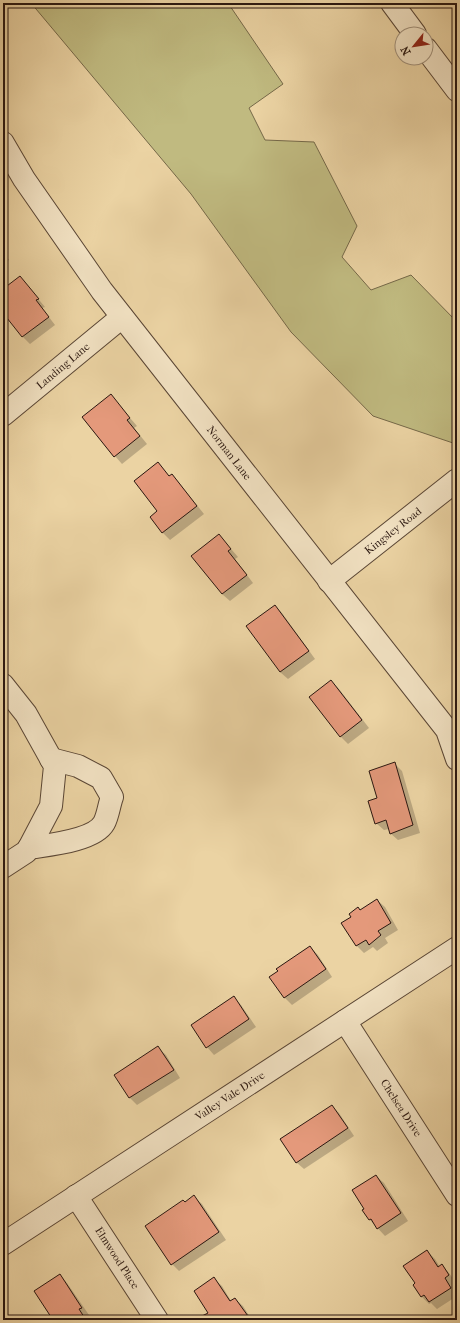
<svg xmlns="http://www.w3.org/2000/svg" width="460" height="1323" viewBox="0 0 460 1323" font-family="'IM FELL French Canon',serif">
<rect width="100%" height="100%" fill="#ebd3a3"/>
<filter id="stains"><feTurbulence type="fractalNoise" baseFrequency=".005" numOctaves="4"/><feColorMatrix values="0 0 0 0 .2 0 0 0 0 .09 0 0 0 0 .02 0 0 0 .5 -.17"/></filter>
<radialGradient id="worn" r=".72"><stop offset=".6" stop-color="#630" stop-opacity="0"/><stop offset="1" stop-color="#630" stop-opacity=".3"/></radialGradient>
<path fill="#c0ba80" stroke="#756848" d="M31,3H228L283,84L249,108L265,140L314,142L357,226L342,257L371,290L411,275L457,322V440L453,443L373,416L291,332L191,194Z"/>
<g fill="#0003">
<path d="M3,251L9,260L3,264Z"/>
<path d="M20,277L45,307L42,308L55,325L30,344L23,337L3,311V290Z"/>
<path d="M111,396L137,426L134,428L147,444L122,464L115,456L84,418Z"/>
<path d="M158,463L170,477L172,475L179,483L204,514L170,540L162,532L159,512Z"/>
<path d="M219,535L238,557L235,559L253,583L230,601L222,594L192,556Z"/>
<path d="M275,606L282,613L315,659L288,679L280,672Z"/>
<path d="M331,681L339,689L369,728L348,744L341,737L310,698Z"/>
<path d="M395,764L402,771L420,833L398,840L390,833L389,829L384,830L376,823L379,799Z"/>
<path d="M377,900L385,907L398,930L385,938L388,943L377,951L373,947L364,953L357,946L342,923Z"/>
<path d="M310,947L318,955L332,977L292,1005L284,997Z"/>
<path d="M234,998L241,1005L256,1027L214,1055L207,1047Z"/>
<path d="M158,1048L166,1055L180,1078L137,1105L130,1098L116,1075Z"/>
<path d="M332,1106L339,1113L354,1136L304,1169L296,1162Z"/>
<path d="M376,1176L384,1183L408,1221L385,1236L370,1220L364,1211Z"/>
<path d="M194,1197L202,1204L226,1240L179,1271L172,1264L185,1203Z"/>
<path d="M427,1251L435,1259L440,1267L442,1265L449,1273L456,1283L452,1286L457,1296L437,1309L431,1303L429,1304L421,1296Z"/>
<path d="M60,1275L67,1283L89,1315L86,1317L88,1320H55Z"/>
<path d="M214,1279L222,1286L231,1301L235,1299L243,1306L252,1320H205L209,1313Z"/>
</g>
<g fill="#e4997b" stroke="#2a1710">
<path d="M20,276L39,299L36,300L49,317L22,337L3,313V289Z"/>
<path d="M111,394L130,418L127,420L140,436L114,457L82,417Z"/>
<path d="M158,462L169,476L172,474L197,506L162,533L150,517L157,511L134,481Z"/>
<path d="M219,534L231,549L228,551L247,575L222,594L191,556Z"/>
<path d="M275,605L309,651L280,672L246,626Z"/>
<path d="M331,680L362,720L340,737L309,697Z"/>
<path d="M395,762L413,825L390,834L386,820L375,824L368,801L377,798L369,771Z"/>
<path d="M377,899L391,923L378,931L381,935L369,945L366,940L356,946L341,923L351,917L349,914L358,907L360,910Z"/>
<path d="M310,946L326,969L284,998L269,977L278,971L276,969Z"/>
<path d="M234,996L249,1019L206,1048L191,1025Z"/>
<path d="M158,1046L174,1070L129,1098L114,1075Z"/>
<path d="M332,1105L348,1128L296,1163L280,1139Z"/>
<path d="M376,1175L401,1213L377,1229L371,1219L369,1220L362,1210L364,1209L352,1190Z"/>
<path d="M194,1195L219,1232L171,1265L145,1226L183,1200L185,1202Z"/>
<path d="M427,1250L438,1267L442,1264L449,1275L445,1278L451,1288L429,1302L424,1295L421,1297L413,1285L415,1283L403,1266Z"/>
<path d="M60,1274L82,1308L79,1309L86,1320H53L34,1291Z"/>
<path d="M214,1277L230,1301L235,1298L248,1316L242,1320H204L202,1316L208,1313L194,1291Z"/>
</g>
<g fill="none" stroke-linecap="round" stroke-linejoin="round">
<defs>
<g id="minor">
<path d="M392,3L415,34"/>
<path d="M426,49L457,90"/>
<path d="M3,143L24,179L102,291L447,730L457,759"/>
<path d="M3,415L122,317"/>
<path d="M329,581L457,480"/>
<path d="M3,685L26,714L55,766L51,806L29,848L26,852L3,867"/>
<path d="M29,848C47,845 94,841 104,823C108,816 109,805 112,797L101,778L78,766L51,759"/>
<path d="M345,1021L457,1195"/>
<path d="M76,1196L157,1320"/>
<path d="M3,1244L457,948"/>
</g>
</defs>
<use href="#minor" stroke="#5a4635" stroke-width="24"/>
<use href="#minor" stroke="#f2e2c3" stroke-width="22"/>
</g>
<g text-anchor="middle" dominant-baseline="central" stroke-width="3" stroke-linejoin="round" paint-order="stroke">
<g font-size="11" fill="#2a1710" stroke="#f2e2c3">
<text transform="translate(63 366) rotate(-40)">Landing Lane</text>
<text transform="translate(229 453) rotate(52)">Norman Lane</text>
<text transform="translate(393 531) rotate(-38)">Kingsley Road</text>
<text transform="translate(230 1096) rotate(-33)">Valley Vale Drive</text>
<text transform="translate(401 1108) rotate(57)">Chelsea Drive</text>
<text transform="translate(117 1258) rotate(57)">Elmwood Place</text>
</g>
</g>
<rect width="460" height="1323" fill="none" stroke="#ebd3a3" stroke-width="16"/>
<rect x="4" y="4" width="452" height="1315" fill="none" stroke="#2a1710" stroke-width="2"/>
<rect x="8" y="8" width="444" height="1307" fill="none" stroke="#2a1710"/>
<g transform="translate(414 46) rotate(240)"><circle r="19" fill="#f2e2c3" stroke="#a2917b"/>
<path d="M0-3L7 15L0 10L-7 15Z" fill="#8f2418"/>
<text y="-6" font-size="11" font-weight="bold" text-anchor="middle" fill="#2a1710">N</text>
</g>
<rect width="100%" height="100%" filter="url(#stains)"/>
<rect width="100%" height="100%" fill="url(#worn)"/>
</svg>
